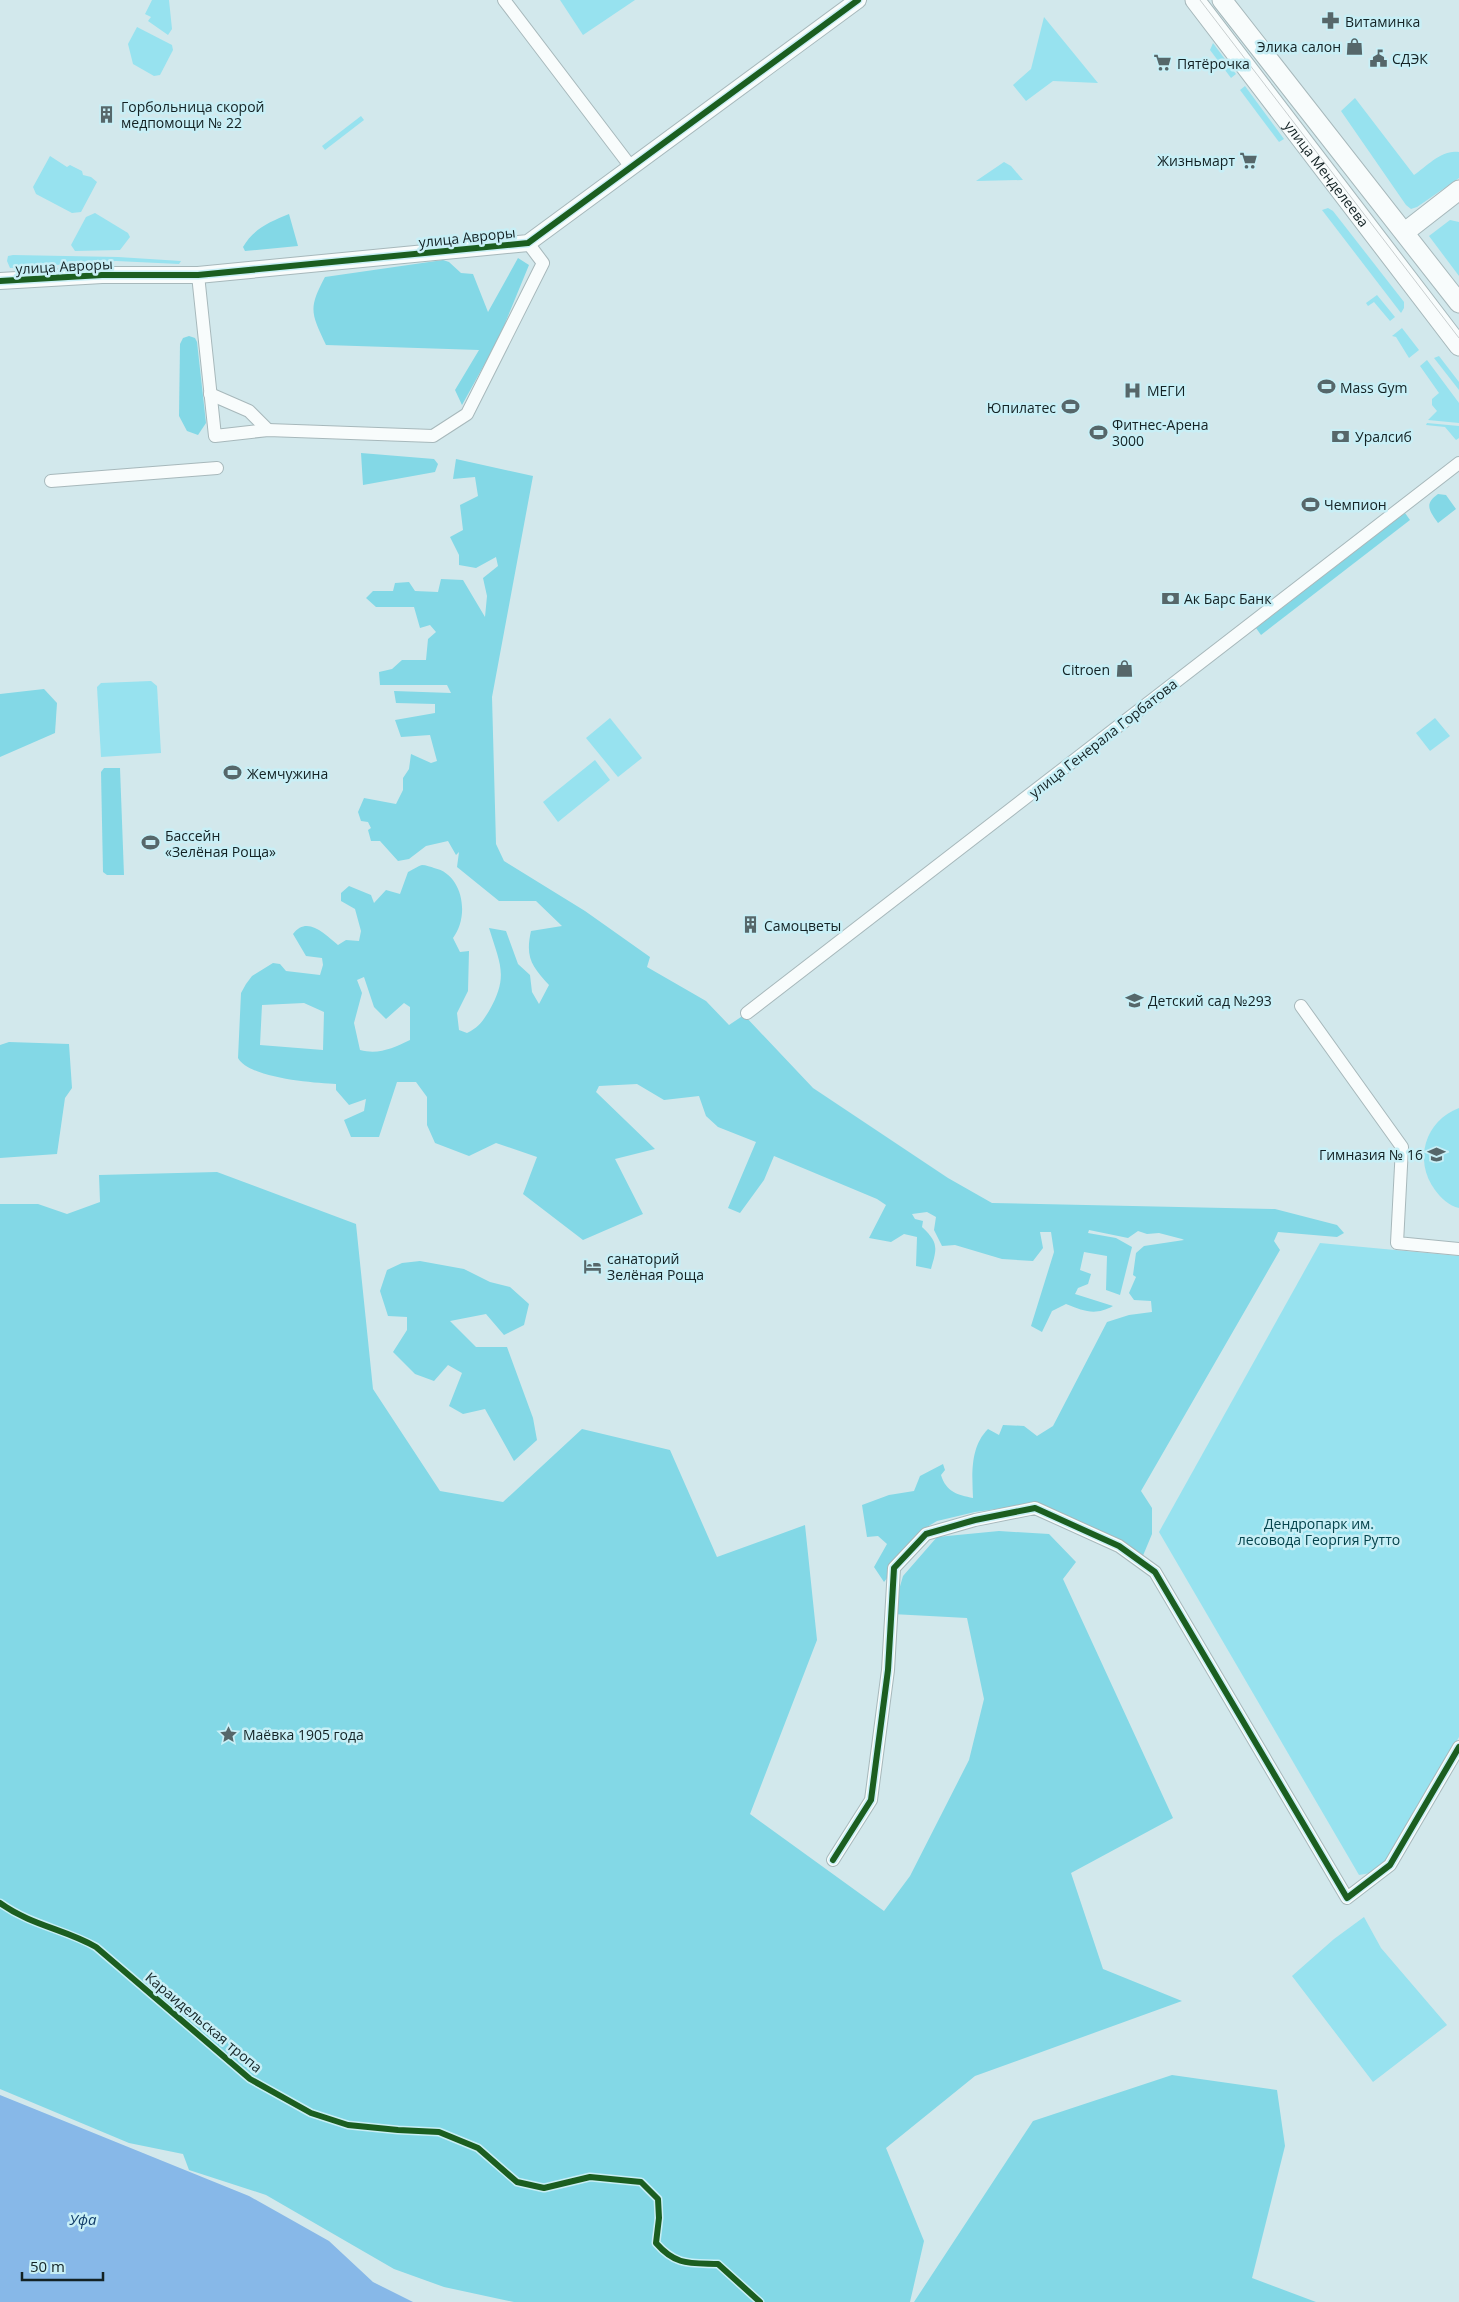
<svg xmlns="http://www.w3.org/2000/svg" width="1459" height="2302" viewBox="0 0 1459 2302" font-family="'Open Sans',sans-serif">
<rect width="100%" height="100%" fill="#d2e8ec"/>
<g fill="#97e2ef">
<path d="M152,0H169L172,29L168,35L148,21L151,17L145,14Z"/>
<path d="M560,0H635L583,35Z"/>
<path d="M1044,17L1098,83L1053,81L1026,101L1013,85L1031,69Z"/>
<path d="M137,27L172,45L173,50L160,75L154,76L133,64L128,44Z"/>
<path d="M1213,43L1236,74L1231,78L1210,50Z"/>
<path d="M1245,86L1284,139L1279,142L1240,90Z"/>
<path d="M1355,98L1414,175C1427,166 1442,149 1459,152V178L1417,207L1411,209L1406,205L1341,111Z"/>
<path d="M361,116L364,120L325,150L322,146Z"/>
<path d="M50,156L67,167L70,165L82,171L83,175L91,177L97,182L81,212L72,213L36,194L33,187Z"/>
<path d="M1004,162L1011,166L1023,180L976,181Z"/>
<path d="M1328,208L1333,211L1404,302V308L1401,313L1322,210Z"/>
<path d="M95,213L128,233L130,237L120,250L75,251L71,245L86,217Z"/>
<path d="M1450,220L1459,222V276L1429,236Z"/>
<path d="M13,255L118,257L181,261L179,264L116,261L10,268L7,261L8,256Z"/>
<path d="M1377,295L1395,317L1390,321L1374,302L1368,306L1366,303Z"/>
<path d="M1402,328L1419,350L1409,358L1396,337L1392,336Z"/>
<path d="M1439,356L1459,382V390L1434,358Z"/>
<path d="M1427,360L1459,403V423L1428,420L1437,411L1432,405V399L1439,393L1420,366Z"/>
<path d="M1427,423L1459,426V438L1456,440L1445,427L1426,425Z"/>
<path d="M151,681L157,686L161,753L101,757L97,687L101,683Z"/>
<path d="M610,718L642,758L618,777L586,738Z"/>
<path d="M1435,718L1450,736L1430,751L1416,733Z"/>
<path d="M595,760L610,780L558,822L543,802Z"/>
<path d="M1459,1108V1208C1449,1206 1441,1198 1435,1190C1413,1160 1425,1121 1459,1108Z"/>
<path d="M1320,1243L1459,1256V1737L1382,1871L1359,1875L1159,1532Z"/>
<path d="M1364,1917L1381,1948L1447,2025L1373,2082L1292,1976L1334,1939Z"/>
</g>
<g fill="#83d8e6" fill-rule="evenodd">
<path d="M289,214L298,246L245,251L243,247C254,228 270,222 289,214Z"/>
<path d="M518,258L529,265L499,338L462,405L455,390L479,350L326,345C311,313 308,309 325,277L443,260L449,262L461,273L473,274L488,312Z"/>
<path d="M189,336L195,338L197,342L206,423L198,435L187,431L179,416L180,344L183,338Z"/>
<path d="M361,453L434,459L438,464L435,472L363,485Z"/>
<path d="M456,459L533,476L492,697L496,844L504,861L585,911L650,957L647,967L706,1001L729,1025L744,1015L813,1088L948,1178L992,1203L1275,1209L1337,1225L1344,1233L1337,1237L1278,1232L1274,1241L1280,1250L1141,1491L1152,1508V1534L1142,1558L1032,1504L975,1512L937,1521L927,1527L884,1582L874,1567L887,1544L878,1536L867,1537L862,1505L889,1495L914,1491L920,1476L943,1464L945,1470L941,1475C946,1492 958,1495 973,1498C972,1474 970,1447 988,1429L999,1435L1003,1425L1024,1426L1037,1436L1053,1426L1107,1322L1129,1315L1152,1312L1151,1301L1134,1300L1129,1293L1136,1277L1133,1275L1136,1253L1144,1246L1184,1240L1182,1239L1159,1233L1147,1234L1138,1231L1128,1238L1089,1230L1088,1233L1116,1238L1132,1247L1120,1295L1106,1290L1107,1256L1084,1252L1080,1270L1091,1274L1088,1284L1078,1288L1075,1294L1113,1306C1095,1316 1084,1311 1066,1304L1052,1311L1042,1332L1031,1326L1054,1252L1051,1232H1040L1043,1248L1033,1261L1002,1259L955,1245L942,1246L934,1230L936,1217L927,1212L912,1214L915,1219L923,1221L922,1227C939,1243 937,1248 931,1269L916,1266L917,1237L904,1234L891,1242L869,1238L886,1205L877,1199L774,1156L764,1180L740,1213L728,1208L756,1142L718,1127L706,1116L699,1096L664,1100L637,1084L599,1086L596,1092L655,1149L615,1159L643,1214L583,1240L523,1194L537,1157L496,1143L469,1156L435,1143L427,1125V1097L416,1082H397L379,1137H351L344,1120L364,1111L366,1099L349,1105L336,1090V1084C313,1083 249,1078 238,1058L241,993L246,984L252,976L273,963L280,964L286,971L320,975L323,965L322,958L306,956L293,934C307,915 325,934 338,945L346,940L359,941L361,931L355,909L341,901V893L349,886L371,895L374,903L386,890L400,894L408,872C412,870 418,866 422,865C426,865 431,867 434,868C463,874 470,916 453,938L460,952L469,951L468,991L457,1013L459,1030L467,1033C479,1027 482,1022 489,1011C509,976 500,964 489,928L506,931L518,964L530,975L532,992L539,1004L549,985C532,966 525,958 531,931L562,926L536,901H499L457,867L459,852L456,855L448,841L426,846L409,859L398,861L380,841H371L368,830L371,828L368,822L361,821L358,812L364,798L396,804L403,790V778L409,769L411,754L431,763L437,761L430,735L401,737L395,720L435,713V704L396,703L394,691L451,693L447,685H380L379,672L392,669L402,660H426L428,639L436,632L430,625L420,628L414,607H376L366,598L373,591H393L395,583L409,582L415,591L438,592L441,579L463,580L485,617L487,596L483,578L498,566L496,557L476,568L459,565V555L450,537L463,530L460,505L478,496L475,477L453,479ZM364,977L374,1007L386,1019L404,1003L410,1007V1040C393,1048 379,1055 360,1050L354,1023L362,993L357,980ZM304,1003L324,1012L323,1050L260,1045L262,1005Z"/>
<path d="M1438,494L1446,495L1456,509L1438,523C1429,510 1424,504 1438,494Z"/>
<path d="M1405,513L1410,520L1261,635L1256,628Z"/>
<path d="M44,689L57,703L55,733L0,757V694Z"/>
<path d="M104,768H120L124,875H107L103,872L101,772Z"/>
<path d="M9,1042L69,1044L72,1088L65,1098L57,1154L0,1158V1045Z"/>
<path d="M217,1172L356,1224L373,1389L440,1491L503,1502L582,1429L670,1450L717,1557L805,1525L817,1640L750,1814L884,1911L910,1876L969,1760L984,1699L967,1618L892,1614L903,1576L937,1537L999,1531L1049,1534L1076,1562L1063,1579L1173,1818L1071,1873L1103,1969L1182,2001L975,2076L886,2148L924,2241L910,2302H514L444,2287L394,2269L266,2195L189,2170L183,2154L129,2143L0,2089V1204H38L67,1214L100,1202L99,1175Z"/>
<path d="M420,1261L464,1269L490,1282L510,1287L529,1304L524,1325L504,1335L486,1314L450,1321L476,1347H507L533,1418L537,1440L514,1461L485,1409L463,1414L449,1406L462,1373L448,1365L434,1381L415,1374L393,1352L407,1330V1317L388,1316L380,1291L387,1270L402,1263Z"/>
<path d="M1172,2075L1277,2090L1285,2146L1252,2278L1316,2302H914L1033,2121Z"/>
</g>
<path fill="#87b8e8" d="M0,2095L249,2196L329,2241L373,2282L413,2302H0Z"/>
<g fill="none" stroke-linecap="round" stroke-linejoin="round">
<defs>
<g id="minor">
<path d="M504,0L631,167"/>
<path d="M198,275L215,436L268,430L433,436L467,414L543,263L528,243"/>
<path d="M210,394L249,411L268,430"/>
<path d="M51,481L217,468"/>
<path d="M1301,1006L1402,1147L1397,1243L1459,1249"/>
<path d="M747,1013L1459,463"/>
<path d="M833,1860L871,1800L888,1670L894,1568L926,1534L975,1520L1035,1508L1119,1546L1155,1572L1347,1898L1390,1865L1459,1747"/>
</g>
<path id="tertiary" d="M0,281L102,275H198L528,243L858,0"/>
<g id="secondary">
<path id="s1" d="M1195,0L1459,346"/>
<path d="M1222,0L1459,303"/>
<path d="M1405,232L1459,190"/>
</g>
</defs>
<use href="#minor" stroke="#a7b8bb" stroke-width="14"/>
<use href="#tertiary" stroke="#a7b8bb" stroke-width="18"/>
<use href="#secondary" stroke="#a7b8bb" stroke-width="21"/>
<use href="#minor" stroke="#f8fcfc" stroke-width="12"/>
<use href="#tertiary" stroke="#f8fcfc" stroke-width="16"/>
<use href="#secondary" stroke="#f8fcfc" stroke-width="19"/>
<path stroke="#c8cecf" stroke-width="1" d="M1200,0L1459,338"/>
<defs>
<g id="cycleway">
<path d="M0,281L102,275H198L528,243L858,0"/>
<path d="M833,1860L871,1800L888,1670L894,1568L926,1534L975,1520L1035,1508L1119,1546L1155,1572L1347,1898L1390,1865L1459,1747"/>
<path d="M0,1903C32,1926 65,1929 96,1947L250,2079L311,2113L348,2125L398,2130L439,2132L478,2148L517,2182L544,2188L590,2177L641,2182L658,2199L659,2218L656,2243C676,2266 690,2263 718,2264L760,2302"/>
</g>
</defs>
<use href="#cycleway" stroke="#c8eff6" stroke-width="9"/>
<use href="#cycleway" stroke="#1b5e20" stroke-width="6"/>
</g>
<defs>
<symbol id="pharmacy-bare" viewBox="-9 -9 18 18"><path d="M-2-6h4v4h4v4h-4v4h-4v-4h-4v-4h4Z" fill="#56676a" stroke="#c8eff6" stroke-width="2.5" paint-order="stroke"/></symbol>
<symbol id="shop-bare" viewBox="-9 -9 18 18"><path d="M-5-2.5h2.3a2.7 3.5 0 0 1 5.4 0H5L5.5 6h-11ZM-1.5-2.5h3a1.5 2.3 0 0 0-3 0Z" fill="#56676a" stroke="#c8eff6" stroke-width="2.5" paint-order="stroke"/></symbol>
<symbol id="civic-bare" viewBox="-9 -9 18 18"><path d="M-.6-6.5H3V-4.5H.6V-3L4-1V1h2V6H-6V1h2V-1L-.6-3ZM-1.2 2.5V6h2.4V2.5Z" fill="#56676a" stroke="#c8eff6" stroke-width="2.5" paint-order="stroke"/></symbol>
<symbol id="supermarket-bare" viewBox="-9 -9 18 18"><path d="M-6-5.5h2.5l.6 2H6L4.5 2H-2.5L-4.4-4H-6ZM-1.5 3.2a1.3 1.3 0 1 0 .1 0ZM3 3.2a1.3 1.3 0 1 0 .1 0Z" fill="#56676a" stroke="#c8eff6" stroke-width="2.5" paint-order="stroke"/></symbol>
<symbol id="building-bare" viewBox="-9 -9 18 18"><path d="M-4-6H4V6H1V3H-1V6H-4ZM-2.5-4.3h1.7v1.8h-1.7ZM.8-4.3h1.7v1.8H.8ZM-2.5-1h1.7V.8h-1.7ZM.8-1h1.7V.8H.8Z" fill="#56676a" stroke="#c8eff6" stroke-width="2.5" paint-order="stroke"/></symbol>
<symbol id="stadium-bare" viewBox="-9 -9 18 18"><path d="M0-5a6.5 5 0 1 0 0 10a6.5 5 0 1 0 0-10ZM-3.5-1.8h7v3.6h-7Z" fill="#56676a" stroke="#c8eff6" stroke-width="2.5" paint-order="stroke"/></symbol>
<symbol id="hospital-bare" viewBox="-9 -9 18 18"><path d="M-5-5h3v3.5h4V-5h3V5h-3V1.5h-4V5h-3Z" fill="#56676a" stroke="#c8eff6" stroke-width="2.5" paint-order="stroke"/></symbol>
<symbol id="bank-bare" viewBox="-9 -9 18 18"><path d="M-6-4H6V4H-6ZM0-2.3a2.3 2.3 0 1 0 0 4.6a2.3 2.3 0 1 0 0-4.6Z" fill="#56676a" stroke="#c8eff6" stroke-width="2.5" paint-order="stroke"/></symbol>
<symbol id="school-bare" viewBox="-9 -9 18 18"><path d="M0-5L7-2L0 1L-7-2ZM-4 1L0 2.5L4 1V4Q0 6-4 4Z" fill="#56676a" stroke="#c8eff6" stroke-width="2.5" paint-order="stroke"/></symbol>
<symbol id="hotel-bare" viewBox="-9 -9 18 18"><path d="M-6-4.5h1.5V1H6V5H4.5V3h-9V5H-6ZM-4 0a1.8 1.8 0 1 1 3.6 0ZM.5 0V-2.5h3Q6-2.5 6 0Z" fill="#56676a" stroke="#c8eff6" stroke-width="2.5" paint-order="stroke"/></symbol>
<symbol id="sight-bare" viewBox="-9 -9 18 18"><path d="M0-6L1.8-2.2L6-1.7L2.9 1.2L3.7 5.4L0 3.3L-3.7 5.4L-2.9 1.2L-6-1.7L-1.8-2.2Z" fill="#56676a" stroke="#c8eff6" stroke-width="2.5" paint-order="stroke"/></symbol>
</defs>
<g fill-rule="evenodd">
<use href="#pharmacy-bare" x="1318" y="8" width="25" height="25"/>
<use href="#shop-bare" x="1342" y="34" width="25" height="25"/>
<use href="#civic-bare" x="1366" y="46" width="25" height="25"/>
<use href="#supermarket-bare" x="1150" y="50" width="25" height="25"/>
<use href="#building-bare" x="94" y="102" width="25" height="25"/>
<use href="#supermarket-bare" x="1236" y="148" width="25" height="25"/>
<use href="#stadium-bare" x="1314" y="374" width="25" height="25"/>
<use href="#hospital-bare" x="1120" y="378" width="25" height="25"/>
<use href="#stadium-bare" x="1058" y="394" width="25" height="25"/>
<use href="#stadium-bare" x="1086" y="420" width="25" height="25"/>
<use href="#bank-bare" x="1328" y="424" width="25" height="25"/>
<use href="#stadium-bare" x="1298" y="492" width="25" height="25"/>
<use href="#bank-bare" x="1158" y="586" width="25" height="25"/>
<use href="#shop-bare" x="1112" y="656" width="25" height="25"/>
<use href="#stadium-bare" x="220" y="760" width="25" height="25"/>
<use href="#stadium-bare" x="138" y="830" width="25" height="25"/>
<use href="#building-bare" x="738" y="912" width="25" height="25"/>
<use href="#school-bare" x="1122" y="988" width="25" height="25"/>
<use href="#school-bare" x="1424" y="1142" width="25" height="25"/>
<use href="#hotel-bare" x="580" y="1254" width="25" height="25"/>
<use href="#sight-bare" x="216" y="1722" width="25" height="25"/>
</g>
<g text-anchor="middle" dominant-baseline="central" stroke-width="5" stroke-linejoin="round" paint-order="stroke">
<g font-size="14" fill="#132224" stroke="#c8eff6" text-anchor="start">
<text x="1345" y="21">Витаминка</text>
<text x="1341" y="46" text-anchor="end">Элика салон</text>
<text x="1392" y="58">СДЭК</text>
<text x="1177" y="63">Пятёрочка</text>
<text x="121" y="106">Горбольница скорой<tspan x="121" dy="16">медпомощи № 22</tspan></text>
<text x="1235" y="160" text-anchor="end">Жизньмарт</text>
<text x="1340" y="387">Mass Gym</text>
<text x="1147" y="390">МЕГИ</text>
<text x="1056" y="407" text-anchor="end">Юпилатес</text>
<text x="1112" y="424">Фитнес-Арена<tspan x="1112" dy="16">3000</tspan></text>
<text x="1355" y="436">Уралсиб</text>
<text x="1324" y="504">Чемпион</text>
<text x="1184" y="598">Ак Барс Банк</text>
<text x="1110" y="669" text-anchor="end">Citroen</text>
<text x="247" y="773">Жемчужина</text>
<text x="165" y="835">Бассейн<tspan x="165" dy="16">«Зелёная Роща»</tspan></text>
<text x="764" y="925">Самоцветы</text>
<text x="1148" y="1000">Детский сад №293</text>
<text x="1423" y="1154" text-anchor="end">Гимназия № 16</text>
<text x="607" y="1258">санаторий<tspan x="607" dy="16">Зелёная Роща</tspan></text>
<text x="243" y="1734">Маёвка 1905 года</text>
</g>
<g font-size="14" fill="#132224" stroke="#c8eff6">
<text stroke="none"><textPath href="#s1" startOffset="218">улица Менделеева</textPath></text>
<text transform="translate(467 237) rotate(-6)">улица Авроры</text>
<text transform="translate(64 266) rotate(-3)">улица Авроры</text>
<text transform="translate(1103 738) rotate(-38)">улица Генерала Горбатова</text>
<text transform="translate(204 2022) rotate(40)">Караидельская тропа</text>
</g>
<g font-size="14" fill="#04434c" stroke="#c8eff6">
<text x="1319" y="1523">Дендропарк им.<tspan x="1319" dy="16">лесовода Георгия Рутто</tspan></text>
</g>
<g font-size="15" font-style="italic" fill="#133e6a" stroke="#c8eff6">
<text x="83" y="2219">Уфа</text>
</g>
</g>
<path d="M22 2272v8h81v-8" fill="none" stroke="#132224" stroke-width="2.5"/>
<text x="30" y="2272" font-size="15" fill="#132224" stroke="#c8eff6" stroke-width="4" paint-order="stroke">50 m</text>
</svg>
